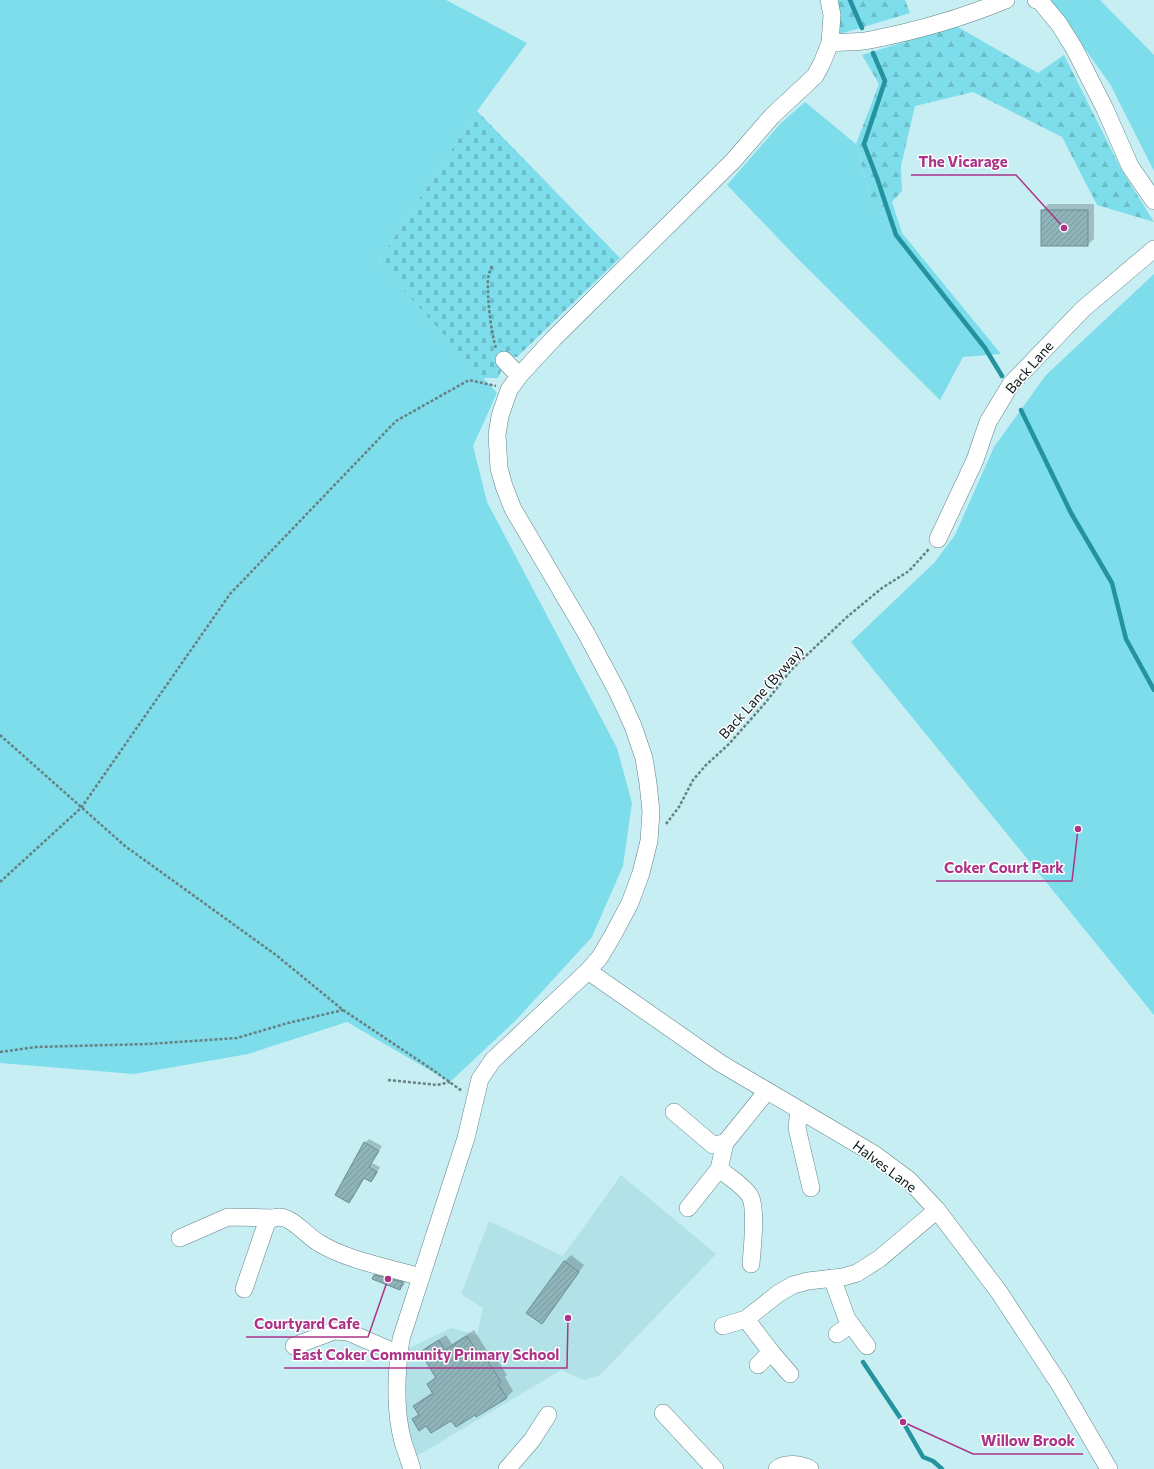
<svg xmlns="http://www.w3.org/2000/svg" width="1154" height="1469" viewBox="0 0 1154 1469" font-family="Commissioner,sans-serif">
<defs>
<pattern id="forest-firs" width="22" height="20" patternUnits="userSpaceOnUse"><rect width="22" height="20" fill="#7dddea"/><path d="M5 1l3.5 6h-7zM16 11l3.5 6h-7z" fill="#6bbdc8"/></pattern>
<pattern id="cemetery-stones" width="16" height="16" patternUnits="userSpaceOnUse"><rect width="16" height="16" fill="#7dddea"/><path d="M2 7V4a2 2 0 0 1 4 0v3zM10 15v-3a2 2 0 0 1 4 0v3z" fill="#6bbdc8"/></pattern>
<pattern id="building-hatch" width="6" height="6" patternUnits="userSpaceOnUse"><rect width="6" height="6" fill="#8eb3b8"/><path d="M-1 1l2-2M0 6l6-6M5 7l2-2" fill="none" stroke="#79999e"/></pattern>
</defs>
<rect width="100%" height="100%" fill="#c7eef3"/>
<path fill="#b2e1e8" d="M621,1175L716,1254L600,1375L584,1380L561,1370L417,1456L403,1414L405,1350L451,1328L477,1335L483,1308L461,1294L489,1221L563,1256Z"/>
<g fill="#7dddea">
<path d="M0,0H446L527,43L477,111L378,262L497,393L473,446L487,502L617,748L632,803L623,866L592,937L516,1020L450,1082L347,1022L248,1054L134,1074L0,1063Z"/>
<path d="M1050,0H1100L1154,55V171L1110,84Z"/>
<path d="M805,102L856,144L871,202L881,214L892,202L902,233L1001,354L963,357L940,400L798,259L727,185L781,123Z"/>
<path d="M1154,274V1015L851,642L934,563L955,535L994,447L1046,375Z"/>
</g>
<g fill="url(#forest-firs)">
<path d="M837,0H905L910,13L840,34Z"/>
<path d="M956,26L1038,73L1064,55L1120,167L1154,222L1097,205L1062,137L973,92L915,106L901,166L902,191L881,214L871,202L856,144L879,84L862,55Z"/>
</g>
<path fill="url(#cemetery-stones)" d="M477,111L620,258L517,357L508,356L498,378H483L378,262Z"/>
<g fill="#0003">
<path d="M1048,204H1094V239L1087,245L1042,211Z"/>
<path d="M369,1139L382,1146L372,1163L380,1167L375,1177L371,1181L365,1177L353,1198L349,1202L365,1143Z"/>
<path d="M571,1255L584,1265L548,1316L542,1323L564,1262Z"/>
<path d="M379,1271L407,1278L404,1285L400,1289L374,1275Z"/>
<path d="M474,1330L491,1357L494,1355L507,1375L505,1377L513,1391L507,1397L477,1416L475,1414L427,1425L413,1419L419,1413L415,1406L421,1400L433,1392L428,1384L436,1376L421,1352L428,1346L446,1335L452,1344Z"/>
</g>
<g fill="none" stroke-linecap="round" stroke-linejoin="round">
<g stroke="#24929f" stroke-width="4.5">
<path d="M850,0L862,28"/>
<path d="M873,53L885,81L864,144L877,178L896,235L985,348L1002,376"/>
<path d="M1021,410L1071,513L1112,583L1126,639L1154,690"/>
<path d="M863,1362L903,1422L923,1457L933,1461L942,1469"/>
</g>
</g>
<g fill="url(#building-hatch)" stroke="#6b8e93">
<rect x="1041" y="210" width="47" height="36"/>
<path d="M364,1142L379,1151L369,1167L377,1172L371,1182L364,1178L349,1203L335,1195Z"/>
<path d="M564,1261L579,1272L542,1324L526,1313Z"/>
<path d="M374,1275L403,1282L400,1290L372,1279Z"/>
<path d="M467,1336L484,1362L487,1360L501,1382L498,1384L507,1398L476,1417L475,1415L456,1427L451,1421L431,1433L426,1426L419,1431L412,1419L419,1415L413,1406L433,1394L427,1384L436,1378L420,1352L439,1340L445,1350Z"/>
</g>
<g fill="none" stroke-linecap="round" stroke-linejoin="round">
<defs>
<g id="minor">
<path d="M1036,0L1040,1L1059,24L1074,48L1105,109L1130,166L1154,201"/>
<path d="M830,43C843,41 857,43 870,40C917,31 962,18 1006,0"/>
<path d="M504,360L519,376"/>
<path d="M938,539L975,460L988,422L1011,384L1083,309L1154,249"/>
<path d="M588,971L720,1063L874,1154L909,1180L937,1210L999,1292L1060,1385L1109,1469"/>
<path d="M799,1110L797,1128L811,1188"/>
<path d="M674,1112L713,1145L725,1143L767,1091"/>
<path d="M719,1169C729,1177 743,1185 750,1196C757,1209 752,1249 751,1264"/>
<path d="M688,1208L719,1169L725,1143"/>
<path d="M180,1238L228,1217L273,1218"/>
<path d="M832,1278L847,1319L867,1346"/>
<path d="M244,1289L267,1222C286,1206 303,1234 319,1243C349,1261 387,1267 421,1277"/>
<path d="M746,1319L771,1352L790,1374"/>
<path d="M723,1326L746,1319L779,1293L793,1285L808,1281L843,1277L857,1273L879,1259L937,1210"/>
<path d="M837,1334L851,1324"/>
<path d="M294,1346L334,1331L348,1332L399,1354"/>
<path d="M758,1365L771,1352"/>
<path d="M663,1413L715,1469"/>
<path d="M412,1469C409,1460 406,1451 403,1442C394,1409 396,1373 401,1339L466,1138L480,1079L493,1060L588,971L600,957L613,935L630,903L641,873L649,841L651,812L648,783L644,758L633,726L618,693L586,633L513,509L504,486L499,468L497,435L500,416L509,390L519,376L554,338L733,161L772,116L815,76L822,63L830,43L832,15L829,0"/>
<path d="M507,1469L532,1440L548,1415"/>
<path d="M777,1469C785,1462 801,1464 810,1469"/>
</g>
</defs>
<use href="#minor" stroke="#618489" stroke-width="18"/>
<g stroke="#668083" stroke-width="2.5" stroke-dasharray="3 2" stroke-linecap="butt">
<path d="M492,266C490,271 488,275 488,281C487,297 491,333 496,348"/>
<path d="M0,735L125,846L276,955L343,1010L433,1070L462,1091"/>
<path d="M666,824L679,807L693,780L706,765L729,744L766,702L791,670L847,617L882,588L909,571L929,549"/>
<path d="M0,882L81,808L230,594L396,421L469,380L496,386"/>
<path d="M0,1052L36,1047L148,1044L237,1038L288,1023L343,1010"/>
<path d="M388,1080L437,1085L450,1082"/>
</g>
<use href="#minor" stroke="#fff" stroke-width="17"/>
</g>
<g text-anchor="middle" dominant-baseline="central" stroke-width="3" stroke-linejoin="round" paint-order="stroke">
<g font-size="14" fill="#0c1a1c" stroke="#fff">
<text transform="translate(1029 367) rotate(-49)">Back Lane</text>
<text transform="translate(761 692) rotate(-48)">Back Lane (Byway)</text>
<text transform="translate(885 1166) rotate(37)">Halves Lane</text>
</g>
</g>
<path fill="none" stroke="#ac3388" stroke-width="1.5" d="M1064 228L1016 175H911M1078 829L1072 881H936M388 1279L368 1337H246M568 1318L567 1368H284M903 1422L973 1454H1083"/>
<g fill="#ac3388" stroke="#fff" stroke-width="1.5">
<circle cx="1064" cy="228" r="4"/>
<circle cx="1078" cy="829" r="4"/>
<circle cx="388" cy="1279" r="4"/>
<circle cx="568" cy="1318" r="4"/>
<circle cx="903" cy="1422" r="4"/>
</g>
<g font-size="15" text-anchor="middle" font-weight="bold" fill="#ac3388" stroke="#fff" stroke-width="3" stroke-linejoin="round" paint-order="stroke">
<text x="963" y="167">The Vicarage</text>
<text x="1004" y="873">Coker Court Park</text>
<text x="307" y="1329">Courtyard Cafe</text>
<text x="426" y="1360">East Coker Community Primary School</text>
<text x="1028" y="1446">Willow Brook</text>
</g>
</svg>
